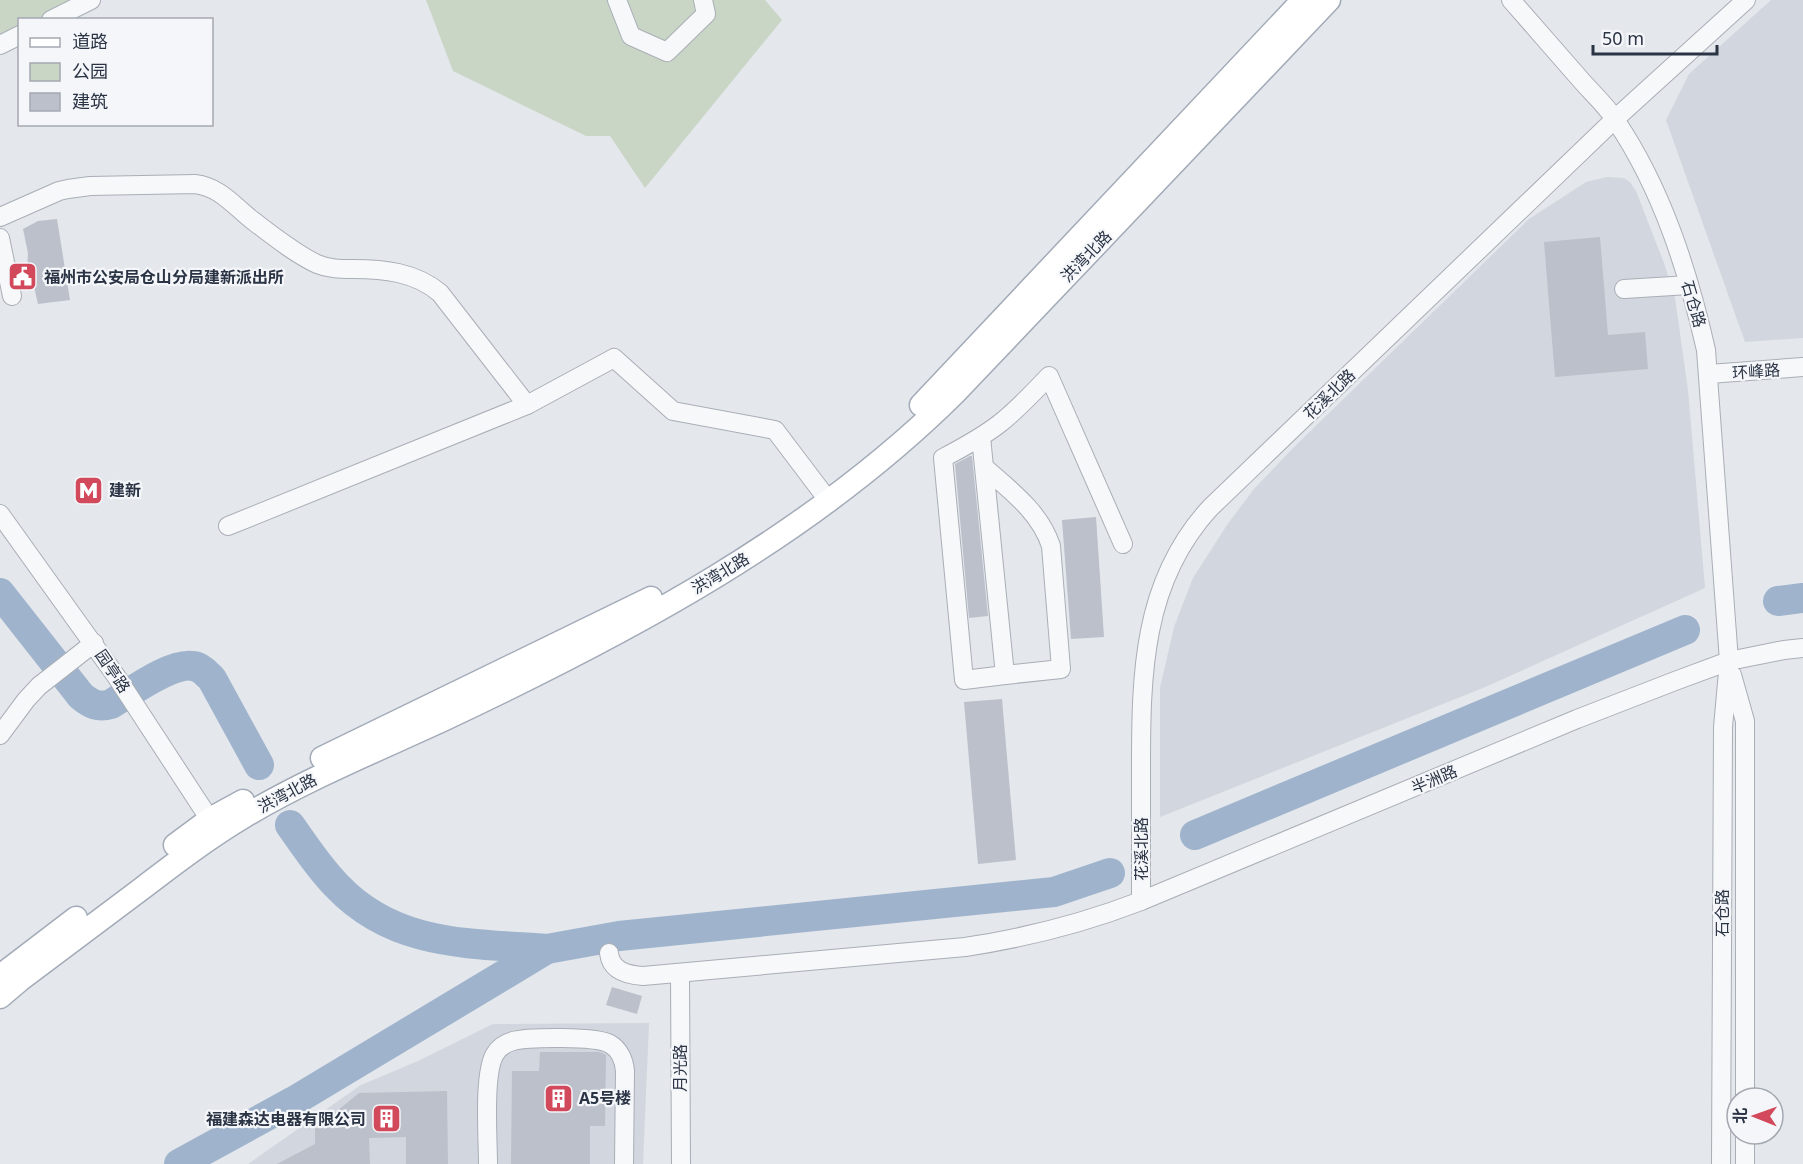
<svg xmlns="http://www.w3.org/2000/svg" width="1803" height="1164" viewBox="0 0 1803 1164" font-family="'Noto Sans','Noto Sans SC',sans-serif">
<rect width="100%" height="100%" fill="#e4e7ec"/>
<g fill="#d2d6de">
<path d="M1771,0H1803V338L1745,342L1666,120L1689,74Z"/>
<path d="M1607,177L1624,178L1630,182L1636,191L1664,263L1675,298L1688,390L1705,588L1483,688L1160,817V688L1174,627L1193,578L1227,525L1254,489L1294,447L1529,219L1586,182Z"/>
<path d="M649,1023L643,1164H248L361,1085L418,1061L493,1024Z"/>
</g>
<g fill="#c9d6c5">
<path d="M0,0H100L62,19L20,20L19,42L0,52Z"/>
<path d="M426,0H765L782,20L645,188L610,136H586L453,71Z"/>
</g>
<g fill="none" stroke-linecap="round" stroke-linejoin="round">
<g stroke="#9fb4cc" stroke-width="30">
<path d="M0,593L81,696C91,704 98,708 111,704C130,693 171,662 193,666C201,667 207,674 212,679L259,765"/>
<path d="M1778,601L1803,598"/>
<path d="M290,825C305,846 319,868 337,886C395,947 470,943 547,949"/>
<path d="M1195,835L1685,630"/>
<path d="M179,1164L294,1101L547,949L619,936L1054,892L1110,873"/>
</g>
</g>
<g fill="#bbc0ca">
<path d="M57,219L70,300L38,304L33,282L27,271L28,253L23,229L38,221Z"/>
<path d="M1600,237L1608,335L1645,332L1648,369L1555,377L1544,242Z"/>
<path d="M970,456H972L988,616L969,618L955,464Z"/>
<path d="M1096,517L1104,637L1071,639L1062,520Z"/>
<path d="M1002,699L1016,860L978,864L964,702Z"/>
<path d="M612,987L642,996L637,1014L606,1005Z"/>
<path d="M540,1052H600L606,1055L605,1126H590V1164H511L512,1071H539Z"/>
<path d="M447,1091L448,1164H406V1137L369,1138L370,1164H277L315,1144V1129L359,1093Z"/>
</g>
<g fill="none" stroke-linecap="round" stroke-linejoin="round">
<defs>
<g id="minor">
<path d="M617,0L631,36L667,52L706,14L703,0"/>
<path d="M1511,0C1534,26 1557,53 1580,79C1592,93 1607,106 1616,121C1662,189 1688,271 1706,350L1729,661L1723,727L1721,1164"/>
<path d="M51,20L91,0"/>
<path d="M0,45L20,35"/>
<path d="M0,217L59,191L68,189L90,186L195,184C220,187 233,205 252,220C272,235 294,253 317,264C329,269 340,269 353,269C384,269 415,272 440,293L527,405"/>
<path d="M0,238L12,296"/>
<path d="M1624,289L1689,285"/>
<path d="M1709,374L1803,367"/>
<path d="M981,437L984,467L1005,675L1061,669L1051,546C1040,512 1010,490 984,467"/>
<path d="M0,514L116,676L216,829"/>
<path d="M228,526L527,405L614,358L673,411L775,430L828,500"/>
<path d="M1005,675L964,680L943,458C962,448 981,438 999,424C1017,410 1033,393 1049,376L1123,544"/>
<path d="M1732,675L1745,721V1098"/>
<path d="M0,735L26,700L39,686L94,643"/>
<path d="M1141,901C1141,857 1141,813 1141,769C1141,675 1142,582 1210,508L1615,119L1746,0"/>
<path d="M609,953C611,971 627,975 643,976L965,947C1025,938 1084,923 1141,901L1577,719L1675,681L1729,661L1784,650L1803,648"/>
<path d="M680,973L681,1164"/>
<path d="M1745,1134V1164"/>
<path d="M488,1164C488,1139 483,1073 495,1054C499,1047 506,1043 513,1041C528,1037 597,1036 610,1044C619,1049 624,1060 625,1071L624,1164"/>
</g>
<g id="major">
<path d="M921,405L1303,0"/>
<path d="M322,758L651,598"/>
<path d="M175,845L210,819L243,801"/>
<path d="M0,976L76,918"/>
<path d="M0,997L20,980C60,950 100,920 140,890C174,864 208,838 245,816C309,778 378,750 445,719C627,633 811,536 955,393L1329,0"/>
</g>
</defs>
<use href="#minor" stroke="#a9aeb7" stroke-width="20"/>
<use href="#major" stroke="#a3abb8" stroke-width="25"/>
<use href="#minor" stroke="#f7f8fa" stroke-width="18"/>
<use href="#major" stroke="#fff" stroke-width="22"/>
</g>
<defs>
<symbol id="civic-square" viewBox="-11 -11 22 22"><rect x="-9" y="-9" width="18" height="18" rx="4" fill="#d1495b" stroke="#f4f6f9"/><path d="M-.6-6.5H3V-4.5H.6V-3L4-1V1h2V6H-6V1h2V-1L-.6-3ZM-1.2 2.5V6h2.4V2.5Z" fill="#fff"/></symbol>
<symbol id="metro-square" viewBox="-11 -11 22 22"><rect x="-9" y="-9" width="18" height="18" rx="4" fill="#d1495b" stroke="#f4f6f9"/><path d="M-5.5 5V-5H-3L0 0L3-5H5.5V5H3V-.5L0 4L-3-.5V5Z" fill="#fff"/></symbol>
<symbol id="building-square" viewBox="-11 -11 22 22"><rect x="-9" y="-9" width="18" height="18" rx="4" fill="#d1495b" stroke="#f4f6f9"/><path d="M-4-6H4V6H1V3H-1V6H-4ZM-2.5-4.3h1.7v1.8h-1.7ZM.8-4.3h1.7v1.8H.8ZM-2.5-1h1.7V.8h-1.7ZM.8-1h1.7V.8H.8Z" fill="#fff"/></symbol>
</defs>
<g fill-rule="evenodd">
<use href="#civic-square" x="6" y="260" width="33" height="33"/>
<use href="#metro-square" x="72" y="474" width="33" height="33"/>
<use href="#building-square" x="542" y="1082" width="33" height="33"/>
<use href="#building-square" x="370" y="1102" width="33" height="33"/>
</g>
<g text-anchor="middle" dominant-baseline="central" stroke-width="4.5" stroke-linejoin="round" paint-order="stroke">
<g font-size="16" fill="#2b3445" stroke="#f4f6f9">
<text transform="translate(1086 256) rotate(-46)">洪湾北路</text>
<text transform="translate(1694 304) rotate(74)">石仓路</text>
<text transform="translate(1756 371) rotate(-4)">环峰路</text>
<text transform="translate(1329 394) rotate(-44)">花溪北路</text>
<text transform="translate(720 573) rotate(-31)">洪湾北路</text>
<text transform="translate(113 671) rotate(56)">园亭路</text>
<text transform="translate(1434 779) rotate(-23)">半洲路</text>
<text transform="translate(287 793) rotate(-28)">洪湾北路</text>
<text transform="translate(1141 849) rotate(-90)">花溪北路</text>
<text transform="translate(1722 913) rotate(-90)">石仓路</text>
<text transform="translate(680 1068) rotate(-90)">月光路</text>
</g>
<g font-size="16" font-weight="bold" fill="#2b3445" stroke="#f4f6f9" text-anchor="start">
<text x="44" y="277">福州市公安局仓山分局建新派出所</text>
<text x="109" y="490">建新</text>
<text x="579" y="1098">A5号楼</text>
<text x="366" y="1119" text-anchor="end">福建森达电器有限公司</text>
</g>
</g>
<rect x="18" y="18" width="195" height="108" fill="#f4f6f9" stroke="#a4a8b1" stroke-width="1.5"/>
<rect x="30" y="38" width="30" height="9" fill="#ffffff" stroke="#a4a8b1" stroke-width="1.5"/>
<text x="72" y="48" font-size="18" fill="#2b3445">道路</text>
<rect x="30" y="63" width="30" height="18" fill="#c9d6c5" stroke="#a4a8b1" stroke-width="1.5"/>
<text x="72" y="78" font-size="18" fill="#2b3445">公园</text>
<rect x="30" y="93" width="30" height="18" fill="#bbc0ca" stroke="#a4a8b1" stroke-width="1.5"/>
<text x="72" y="108" font-size="18" fill="#2b3445">建筑</text>
<g transform="translate(1755 1116) rotate(271)"><circle r="28" fill="#f4f6f9" stroke="#a4a8b1" stroke-width="1.5"/>
<path d="M0-4.5L10 22L0 15L-10 22Z" fill="#d1495b"/>
<text y="-9" font-size="16" font-weight="bold" text-anchor="middle" fill="#2b3445">北</text>
</g>
<path d="M1593 45v9h124v-9" fill="none" stroke="#2b3445" stroke-width="3"/>
<text x="1602" y="45" font-size="18" fill="#2b3445" stroke="#f4f6f9" stroke-width="4.5" paint-order="stroke">50 m</text>
</svg>
